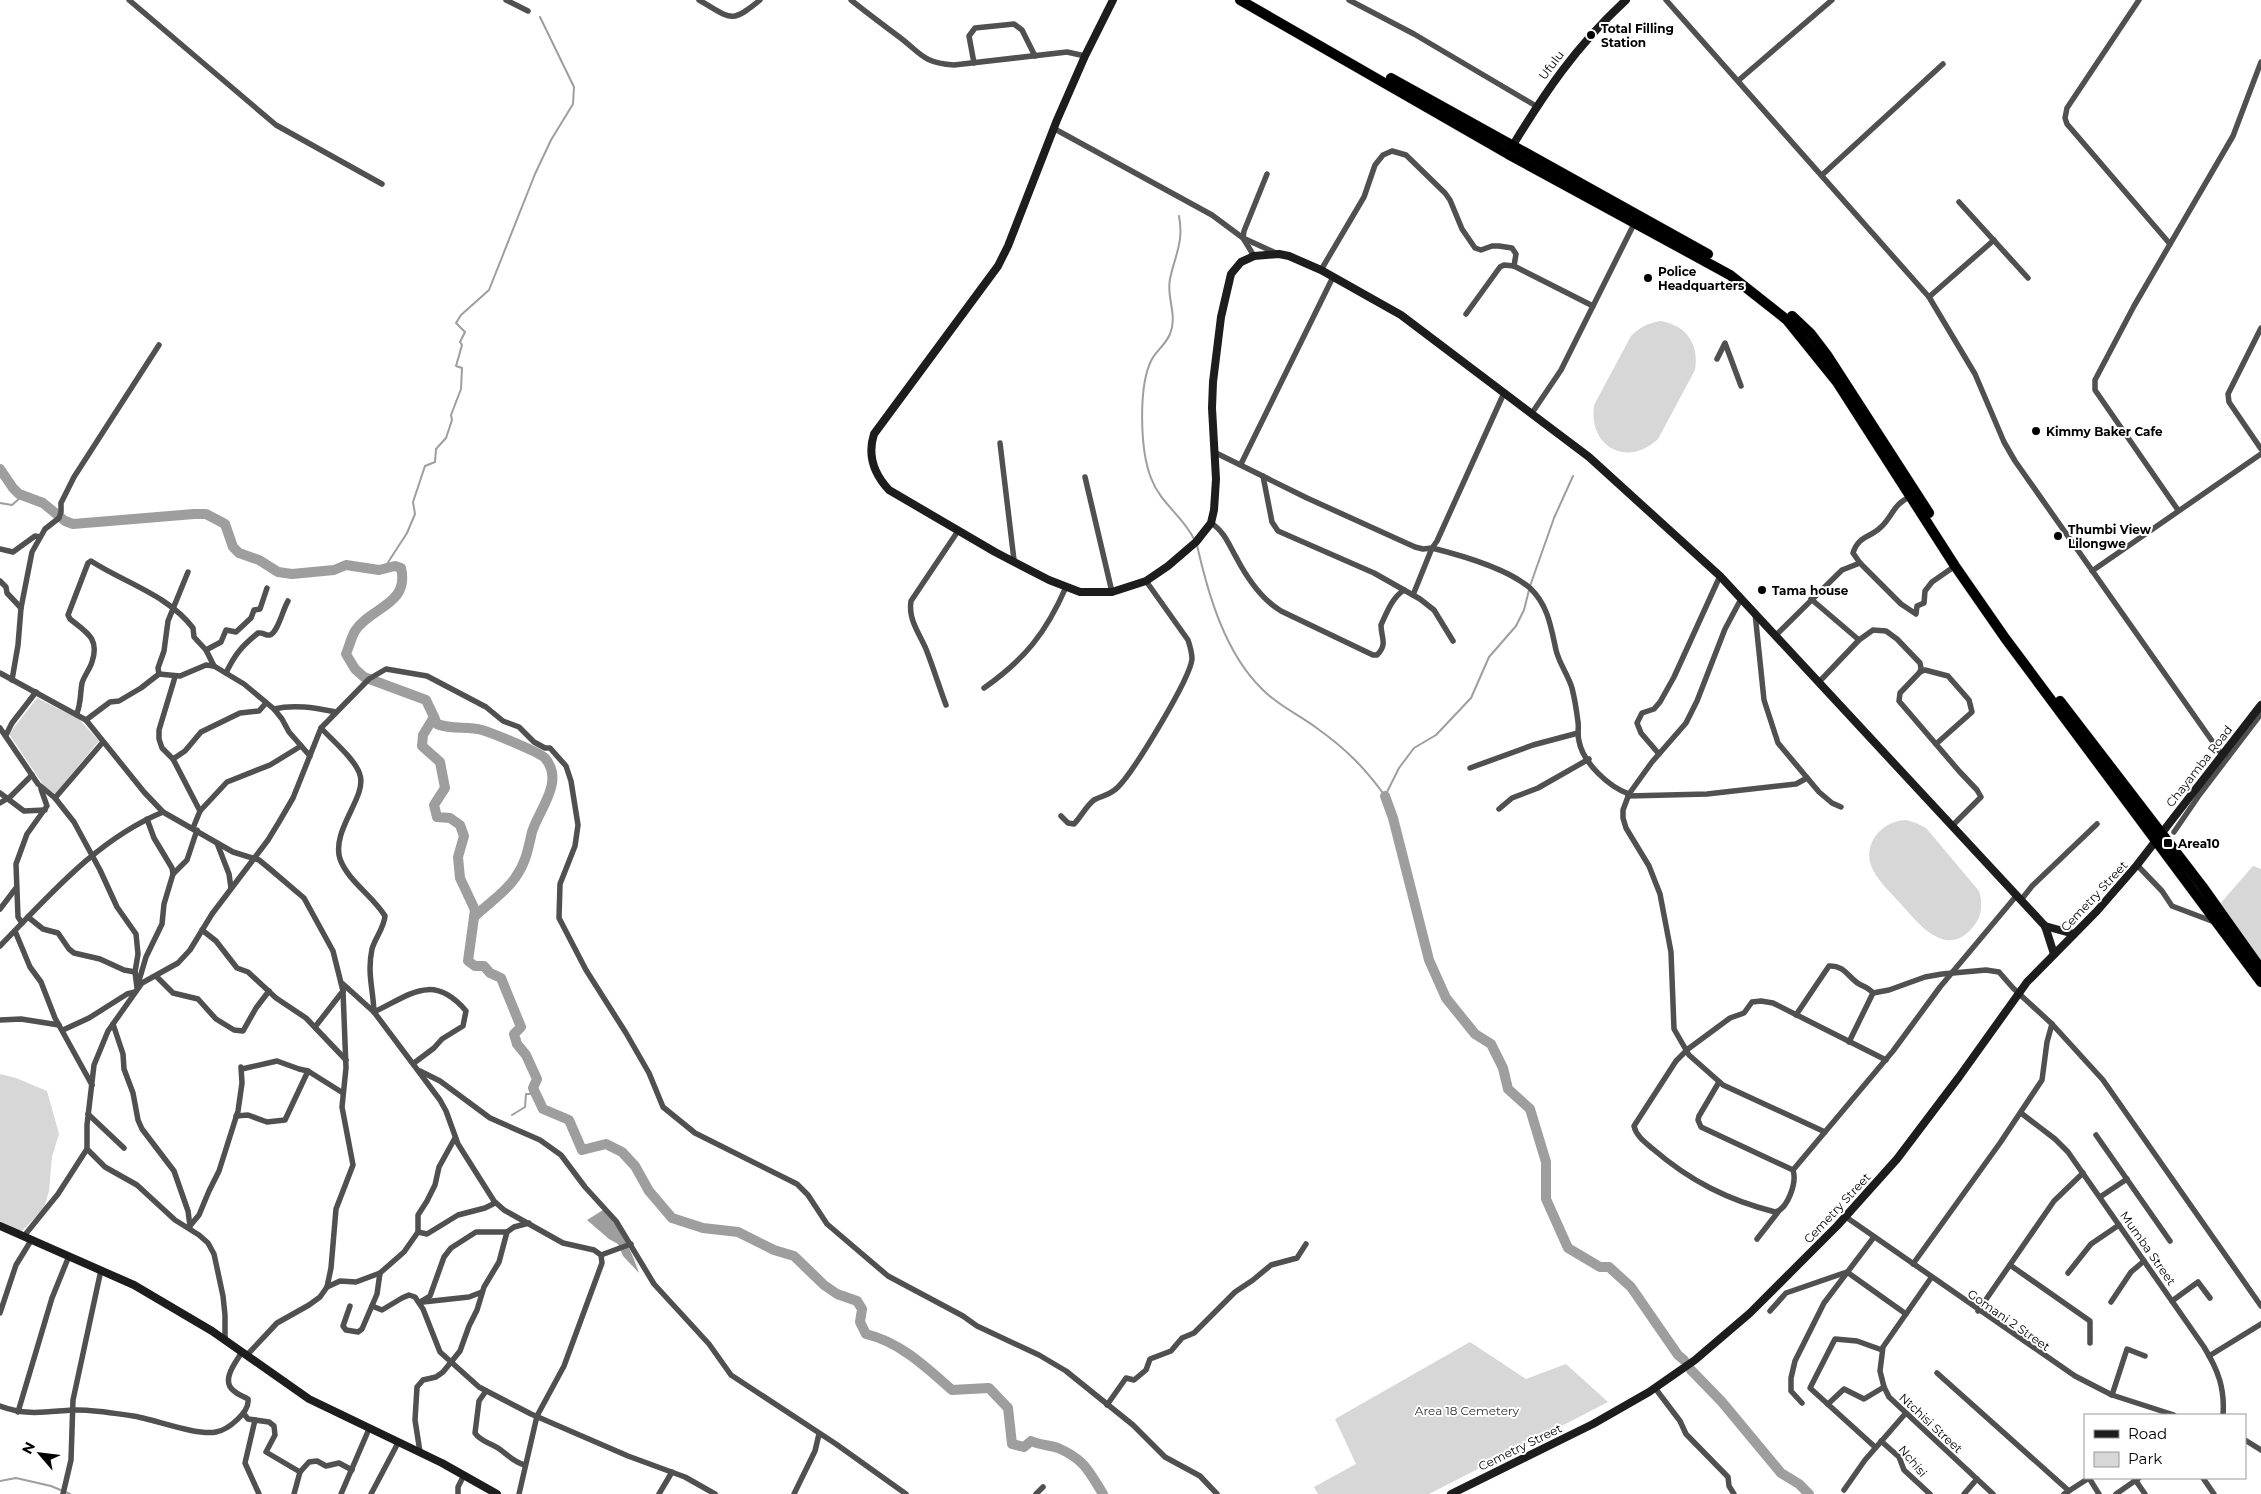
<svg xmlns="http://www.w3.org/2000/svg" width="2261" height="1494" viewBox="0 0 2261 1494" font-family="Montserrat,sans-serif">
<rect width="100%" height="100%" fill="#fff"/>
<g fill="#d7d7d7">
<path d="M1661,321C1687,326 1699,344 1695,370L1658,439C1627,468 1588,447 1594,405L1631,336C1640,327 1648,323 1661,321Z"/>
<path d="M37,698L79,719L99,741L55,794L44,786L9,734Z"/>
<path d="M1906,820L1916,823L1926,828L1979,891C1983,904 1982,917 1973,927C1946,960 1918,923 1900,903C1891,893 1879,882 1873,870C1861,846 1880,821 1906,820Z"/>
<path d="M2253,866L2261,869V966L2219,905Z"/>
<path d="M0,1074L16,1078L47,1091L59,1134L52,1157L49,1191L44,1208L21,1232L0,1221Z"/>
<path d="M1470,1342L1526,1379L1566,1364L1608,1402L1429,1494H1318L1314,1487L1356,1464L1335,1419Z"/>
</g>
<path fill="#9e9e9e" d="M603,1210C618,1224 633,1253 639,1273L623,1256L618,1244L609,1239L587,1220Z"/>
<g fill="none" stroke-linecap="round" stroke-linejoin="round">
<g stroke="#9e9e9e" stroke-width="2">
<path d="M1179,216C1184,242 1175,255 1170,279C1166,297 1178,315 1170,334C1166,344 1157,350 1152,359C1138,385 1140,450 1151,478C1160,503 1183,516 1194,539"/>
<path d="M0,503L12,505L20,498L51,510"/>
<path d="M1197,545C1208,594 1225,653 1262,689C1278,706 1300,715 1318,729C1346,749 1365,768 1385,796"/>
<path d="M385,567L407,533L415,514L413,502L425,466L435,462L436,449L446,438L452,420L451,415L461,389L462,368L456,366L462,345L460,342L465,332L456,323L461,315L489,290L535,174L551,140L573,104L574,87L540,17"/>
<path d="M1530,586L1554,518L1573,476"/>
<path d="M1385,796L1399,768L1414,748L1436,735L1471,698L1489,657L1516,626L1524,610L1529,590"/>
<path d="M512,1115L525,1107L526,1094H535"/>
<path d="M0,1481L16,1478L51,1486L70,1494"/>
</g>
<g stroke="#9e9e9e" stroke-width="10">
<path d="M0,469L13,488L19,494L43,503L65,521L73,524L194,514H206L225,524L233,547L239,553L259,560L278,572L292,574L334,570L346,565L379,570L395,566L401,568C410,605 370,607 355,631C351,638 349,647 346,654L355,669L364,677L426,700L434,717L423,735L422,746L440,762L445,788L434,805L437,817L450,818L460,825L464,836L458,857L460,878L475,910L468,961L475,966H484L490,973L501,978L521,1027L514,1034L517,1044L526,1055L537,1079L533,1088L543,1109L569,1120L582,1150L606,1144L622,1152L635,1166L649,1191L672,1218L703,1228L738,1232L774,1250L794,1256L824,1285L837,1294L857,1301L862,1309L860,1322L866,1334C900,1342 926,1367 952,1390L989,1388L1008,1408L1012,1444L1024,1447L1031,1441C1040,1445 1049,1445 1058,1448C1084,1459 1089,1471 1103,1494"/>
<path d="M434,717L437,724C452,730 467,726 482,730C492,733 539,752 545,758C565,782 539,809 532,832C528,849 526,863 515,878C504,894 487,904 474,917"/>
<path d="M1385,796L1393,818L1429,960L1446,998L1475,1034L1491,1044L1503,1068L1508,1089L1530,1109L1546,1162V1199L1568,1248L1600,1267H1609L1631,1287L1678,1355L1684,1360"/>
<path d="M1691,1370L1722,1402L1781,1473L1799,1484L1809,1494"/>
</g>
<defs>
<g id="highway">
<path d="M1240,0L1508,154L1730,275L1787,320L1837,382L1955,566L2005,638L2261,982"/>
<path d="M1391,78L1708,254"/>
<path d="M1792,316L1811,334L1827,355L1929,513"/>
<path d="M2060,701L2202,886L2261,969"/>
</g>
</defs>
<use href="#highway" stroke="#dbdbdb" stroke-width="11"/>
<g stroke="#505050" stroke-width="5.5">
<path d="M129,0L276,125L382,184"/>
<path d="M506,0L528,11"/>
<path d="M699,0C731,18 730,25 760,0"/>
<path d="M851,0C866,12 882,24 898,36C921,53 922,63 954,65L1067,52L1085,56"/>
<path d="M1349,0L1414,34L1536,106"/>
<path d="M1666,0L1929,297L1975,374L2004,442L2015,461L2222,755"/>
<path d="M2139,0L2067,108L2065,118L2067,124L2170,244"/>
<path d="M974,63L969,36L975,28L1014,24L1022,30L1035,56"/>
<path d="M1739,80L1832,0"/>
<path d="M1053,128L1212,215L1243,238L1278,254"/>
<path d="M1822,175L1943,64"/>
<path d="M1959,202L2028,278"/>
<path d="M1254,256L1243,238L1244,231L1267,174"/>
<path d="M1321,270L1364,197L1375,165L1383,155L1392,151L1406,155L1445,193L1450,200L1462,229L1475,248L1481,250L1492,246H1499L1512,248L1516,254L1514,266"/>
<path d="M1929,297L1994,240"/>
<path d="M1466,314L1500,267L1504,265L1514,266L1593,306"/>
<path d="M2261,328L2228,394L2229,402L2261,449"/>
<path d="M1717,359L1725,343L1741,386"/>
<path d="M1532,413L1561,370L1635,222"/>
<path d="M1000,443L1014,560"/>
<path d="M1214,452L1307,498L1415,547L1423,549L1432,548L1437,541L1504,393"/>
<path d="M1241,464L1333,277"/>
<path d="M1263,476L1272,522L1278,531L1374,573L1420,599L1434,610L1453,641"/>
<path d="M1085,477L1112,592"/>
<path d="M2178,510L2095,390V380L2134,306L2233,136L2261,62"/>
<path d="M1211,523C1224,531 1229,545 1236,557C1247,578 1261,599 1281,611L1373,655H1377C1388,644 1381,638 1381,625C1387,612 1392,598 1404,590"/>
<path d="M0,549L13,552L35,536L40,537"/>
<path d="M1860,563L1853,553C1858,536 1870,538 1881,527C1892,517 1894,503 1910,497"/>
<path d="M2092,571L2261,454"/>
<path d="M0,581L6,587L7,593L21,608"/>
<path d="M1413,595L1432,548C1460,555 1508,569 1530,588C1548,605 1551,627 1556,650C1559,663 1568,675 1572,688C1574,696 1577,714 1578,722C1579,728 1577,735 1579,741C1583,763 1609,787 1629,794"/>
<path d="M1741,599L1725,629L1697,701L1686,723L1652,762L1629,794L1623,810V818L1626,828L1649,866L1660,894L1671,952L1674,1029L1689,1055L1723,1085L1825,1132"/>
<path d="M1811,599L1859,640"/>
<path d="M1755,613L1764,700L1778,743L1819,792L1832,803L1841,807"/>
<path d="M1776,635L1842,570L1860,563L1901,604L1916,614L1917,606L1924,603L1925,591L1932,582L1955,566"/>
<path d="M206,650L221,642L226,630L236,632L251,618L254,610L260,609L267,588"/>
<path d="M1920,672L1925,670L1948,676L1969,700L1972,712L1936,744"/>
<path d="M0,673L86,720L144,792L163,812L233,852L259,860L270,869L304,898L333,951L343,991L346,1068L342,1107L353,1165L336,1209L331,1268L327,1287L320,1297L309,1305L277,1323L247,1355"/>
<path d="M226,673C235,654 242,646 258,633C263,632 266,636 270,635C278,632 283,609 288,601"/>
<path d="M159,674L158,668L164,651L168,621L188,572"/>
<path d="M175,677L159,730V739L162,748L173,759L200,811"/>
<path d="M12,680L18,645L21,608L32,552L45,529L59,518L61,512V503L74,477L159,345"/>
<path d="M1819,682L1859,640L1873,630L1886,631L1897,639L1920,663L1921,668L1920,672L1900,693L1899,701L1959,771L1977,790L1981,797L1952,826"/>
<path d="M984,688C1025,659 1046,633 1066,587"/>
<path d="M946,705C939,686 933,667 926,649C919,633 908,619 911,601L958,531"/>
<path d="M274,709C295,704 315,708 336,712"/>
<path d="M77,713C81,703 80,694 82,683C84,676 90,669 92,662C100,638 86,632 70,619L68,615L88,563L91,561C125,583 168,595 193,628L194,637L206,650L214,666L244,684L274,709L282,719L289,732L310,756"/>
<path d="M86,720L110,702L119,701L141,688L159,674L180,676L206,665L214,666"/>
<path d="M0,728L38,784L55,798L74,822L100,870L117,907L136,934L138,954L135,972L137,988"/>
<path d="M321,728C332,740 356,760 360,775C367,797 331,830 340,859C348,881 373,896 385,916C384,928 375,938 372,949C367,973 373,988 374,1012C410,995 433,972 466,1011L463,1026L442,1039L434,1048L414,1063"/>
<path d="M6,735L12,723L36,692"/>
<path d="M1659,754L1641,733L1637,723L1642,713L1654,709L1660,702L1674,677L1720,576"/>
<path d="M173,759L185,751L201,732L240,713L259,711L266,703"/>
<path d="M1470,768L1533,745L1578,733"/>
<path d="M0,793L24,811L45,810"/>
<path d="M1628,796L1707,794L1796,784L1807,778"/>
<path d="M55,798L103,742"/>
<path d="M0,803L10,797L32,775"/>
<path d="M1499,809L1512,798L1538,788L1589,759"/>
<path d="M1061,816L1068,823L1074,824C1081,817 1086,806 1094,800C1101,796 1110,795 1117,788C1133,773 1190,679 1192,659C1192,652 1190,646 1188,640L1146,581"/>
<path d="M193,828L200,811L227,782L270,765L301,746"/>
<path d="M2174,832L2200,794L2261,714"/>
<path d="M217,843L229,874L231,888"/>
<path d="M2137,865L2162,891L2172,906L2217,923"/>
<path d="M173,874L187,860L197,830"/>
<path d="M2021,900L2032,886L2097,824"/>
<path d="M0,909L16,888"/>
<path d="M28,917L43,929L58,933L69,949L74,953L100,959L124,970L135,972"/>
<path d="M22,923L18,917L16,864L27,834L47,806L41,789"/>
<path d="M202,930L216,941L237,968L248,972L276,998L306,1018L346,1060"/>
<path d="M15,931L30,967L41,982L55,1018L92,1085"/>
<path d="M0,946C50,895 96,840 163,812"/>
<path d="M156,976L173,993L198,999L216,1019L234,1030L243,1031L256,1008L269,991"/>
<path d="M138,984L146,957L162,924L164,904L173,874L172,868L154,838L147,819"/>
<path d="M343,984L374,1012L440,1100L446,1111L458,1144L494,1201L504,1210L563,1243L594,1250L601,1255L602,1263L564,1366L537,1416L519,1494"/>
<path d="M1796,1015L1829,966C1844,965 1848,977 1859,984C1865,987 1869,988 1873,993"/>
<path d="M0,1020L21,1019L59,1025"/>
<path d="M113,1024L123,1054L124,1069L133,1093L138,1120L142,1129L174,1171L188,1211L190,1226"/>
<path d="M315,1027L343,991"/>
<path d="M63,1030L89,1018L127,994L135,992"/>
<path d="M1849,1042L1873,993L1889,990L1925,977L1942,974L1986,970L1999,972L2013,988L2052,1024L2103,1080L2261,1306"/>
<path d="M242,1069L277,1061L299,1069L308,1071L343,1093"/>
<path d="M420,1071L440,1081L490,1118L540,1140L561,1155L585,1187L616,1221L654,1284L709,1344L731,1375L836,1444L906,1494"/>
<path d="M1719,1082L1699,1116L1698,1120L1701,1127L1793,1170L1893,1051L1940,987L2017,895"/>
<path d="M2021,1113L2055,1139L2068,1152L2204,1347C2218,1370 2225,1388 2223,1415"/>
<path d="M88,1114L124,1148"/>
<path d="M236,1116L248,1115L267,1122L285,1120L308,1071"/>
<path d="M2096,1135L2170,1241"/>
<path d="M1793,1170C1797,1182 1788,1209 1775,1212C1728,1200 1690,1181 1653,1149C1646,1143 1636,1136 1634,1126L1676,1061L1688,1049L1730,1018L1744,1013L1752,1002L1761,1001L1773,1003L1886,1060"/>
<path d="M2100,1197L2127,1179"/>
<path d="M1846,1217L2075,1376L2112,1395L2174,1415"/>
<path d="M189,1227L199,1215L209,1191L219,1171L238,1111L242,1083L241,1067"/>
<path d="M418,1232L427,1234L458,1215L485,1208L495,1203"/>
<path d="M24,1236L58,1194L87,1149"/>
<path d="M1757,1239L1778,1212"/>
<path d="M601,1255L631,1244"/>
<path d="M1913,1264L2000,1143L2042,1080L2047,1042L2052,1024"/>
<path d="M2010,1265L2090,1321V1343"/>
<path d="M2068,1273L2091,1244L2119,1225"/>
<path d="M1931,1278L1883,1347L1880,1371L1884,1387L1889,1397L1993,1494"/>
<path d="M327,1287L340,1281L356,1282L380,1273L404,1252L418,1232V1215L427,1201L435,1185L439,1167L455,1138"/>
<path d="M2172,1301L2198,1282L2210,1298"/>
<path d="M420,1302L430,1296L444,1257L451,1248L476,1232H507"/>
<path d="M423,1302L469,1297L482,1292"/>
<path d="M2111,1302L2131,1272L2144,1261"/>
<path d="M350,1306L343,1326L346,1330L358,1332L362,1329L377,1294L380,1273"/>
<path d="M372,1306L382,1310L402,1298L409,1295L415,1297L423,1309L440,1352L479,1387L531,1414L628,1456L685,1477L715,1494"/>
<path d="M1770,1311L1786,1293L1847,1272L1906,1314"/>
<path d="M1978,1311L2054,1201L2083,1173"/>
<path d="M0,1313L16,1265L32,1239"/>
<path d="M225,1340V1315L223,1296L214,1254L208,1243L199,1235L175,1220L137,1185L105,1167L87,1149V1125L94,1065L108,1031L142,983L178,963L190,950L212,914L268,840L279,822L293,798L321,728L369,679L386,669L427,676L486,707L503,721L519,727L534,742L545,748H550L566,766L571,781L578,825L575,846L560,884L559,918L586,970L626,1033L649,1073L663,1107L695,1133L797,1184L808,1195L827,1224L888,1276L963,1316L977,1326L1039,1355L1066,1371L1133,1425L1165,1457L1200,1476L1217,1494"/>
<path d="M2209,1356L2261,1324"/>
<path d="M1937,1373L2069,1491"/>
<path d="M1655,1388L1680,1421L1686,1434L1728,1477L1729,1486L1734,1494"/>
<path d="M486,1391L479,1401L475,1433C481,1442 489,1442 498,1448C507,1454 513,1462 525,1465"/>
<path d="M2112,1395L2127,1349L2145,1356"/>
<path d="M1802,1403L1791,1391V1378L1795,1361L1824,1303L1874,1237"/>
<path d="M1828,1404L1844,1389L1864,1399L1884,1387"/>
<path d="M1107,1405L1126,1378L1134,1380L1146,1370L1150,1359L1171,1351L1182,1338L1194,1333L1235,1292L1253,1280L1271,1265L1297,1258L1306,1244"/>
<path d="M0,1406C27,1416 44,1412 72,1410C92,1409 113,1413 133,1416C154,1419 196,1436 216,1432C228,1430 250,1412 248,1399C243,1396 238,1395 234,1391C220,1381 236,1362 242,1352"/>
<path d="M18,1412L52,1298L69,1256"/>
<path d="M244,1414L248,1419L269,1422L274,1426L275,1435L266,1452L300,1472"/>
<path d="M255,1420L245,1463L259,1494"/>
<path d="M2245,1440L2261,1450"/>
<path d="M1881,1441L1899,1457L1904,1470L1930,1494"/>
<path d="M1875,1447L1810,1388L1835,1339L1857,1341L1882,1350"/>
<path d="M420,1452L415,1420L417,1387L423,1380L436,1377L443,1372L460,1351L469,1326L477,1310L484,1287L499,1262L507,1232L514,1227L529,1223"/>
<path d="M2089,1478L2099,1494"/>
<path d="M2134,1478L2145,1494"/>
<path d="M2203,1478L2214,1494"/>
<path d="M1844,1490L1865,1460L1905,1414"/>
<path d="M63,1494L71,1460L73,1400L101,1270"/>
<path d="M294,1494L300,1472L309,1462L317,1461L326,1466L339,1463L352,1470"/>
<path d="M341,1494L369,1429"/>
<path d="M371,1494L398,1443"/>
<path d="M458,1494V1487L464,1475"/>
<path d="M659,1494L672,1472"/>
<path d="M794,1494L815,1451L819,1434"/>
<path d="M1036,1494L1043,1487"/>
<path d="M1964,1494L1977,1479"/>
<path d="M2064,1494L2089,1478"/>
<path d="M2116,1494L2139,1478"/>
</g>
<g stroke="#1d1d1d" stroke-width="8">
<path d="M1113,0L1085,56L1057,120L1008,246L998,266L874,434C867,456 874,474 889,490L995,552L1049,580L1080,592H1112L1146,581L1168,566L1196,542L1211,523L1214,510L1216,479L1212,408L1213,382L1221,317L1231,274L1241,262L1254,256L1279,254L1289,256L1321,270L1401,315L1589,457L1720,576L2045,926L2054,954"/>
<path d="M1510,150C1545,92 1576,46 1626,0"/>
<path d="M2045,926L2074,934"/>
<path d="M0,1226L134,1285L212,1331L309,1399L442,1463L497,1494"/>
<path d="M1451,1494L1593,1424L1649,1392L1695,1360L1750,1313L1837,1226L1897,1159L1959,1077L2027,982L2097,911L2137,865L2261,705"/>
</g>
<use href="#highway" stroke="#000" stroke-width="10"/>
</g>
<g fill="#000" stroke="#fff" stroke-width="2">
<circle cx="1591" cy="35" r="5"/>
<circle cx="1648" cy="278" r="5"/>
<circle cx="2036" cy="431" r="5"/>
<circle cx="2058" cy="536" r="5"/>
<circle cx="1762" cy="590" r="5"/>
<rect x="2163" y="838" width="10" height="10" rx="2.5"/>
</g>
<g text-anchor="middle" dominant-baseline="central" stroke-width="4" stroke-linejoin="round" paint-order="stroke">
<g font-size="12" font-weight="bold" fill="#000" stroke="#fff" text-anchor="start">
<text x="1601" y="28">Total Filling<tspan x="1601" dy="14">Station</tspan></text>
<text x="1658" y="271">Police<tspan x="1658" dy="14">Headquarters</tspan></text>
<text x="2046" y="431">Kimmy Baker Cafe</text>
<text x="2068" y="529">Thumbi View<tspan x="2068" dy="14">Lilongwe</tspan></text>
<text x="1772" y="590">Tama house</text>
<text x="2178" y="843">Area10</text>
</g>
<g font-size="12" fill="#000" stroke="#fff">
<text transform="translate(1551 65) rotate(-53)">Ufulu</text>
<text transform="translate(2199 766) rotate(-52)">Chayamba Road</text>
<text transform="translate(2094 896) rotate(-47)">Cemetry Street</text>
<text transform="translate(1837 1208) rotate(-47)">Cemetry Street</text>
<text transform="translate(2148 1248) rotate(55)">Mumba Street</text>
<text transform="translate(2009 1320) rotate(35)">Gomani 2 Street</text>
<text transform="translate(1931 1423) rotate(43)">Ntchisi Street</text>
<text transform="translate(1520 1447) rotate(-26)">Cemetry Street</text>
<text transform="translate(1913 1461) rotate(50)">Nchisi</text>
</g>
<g font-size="12" fill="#2e2e2e" stroke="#fff">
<text x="1467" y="1410">Area 18 Cemetery</text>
</g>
</g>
<rect x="2084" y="1414" width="162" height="65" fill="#ffffff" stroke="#999999"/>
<rect x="2094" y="1430" width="25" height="8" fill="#1d1d1d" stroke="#999999"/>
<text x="2128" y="1439" font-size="15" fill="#000000">Road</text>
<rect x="2094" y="1452" width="25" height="15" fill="#d7d7d7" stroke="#999999"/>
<text x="2128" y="1464" font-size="15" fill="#000000">Park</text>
<g transform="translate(40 1454) rotate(298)" stroke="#ffffff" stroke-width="4" paint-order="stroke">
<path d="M0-4L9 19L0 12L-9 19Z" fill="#000000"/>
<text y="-8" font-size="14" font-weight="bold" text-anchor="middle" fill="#000000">N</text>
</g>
</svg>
